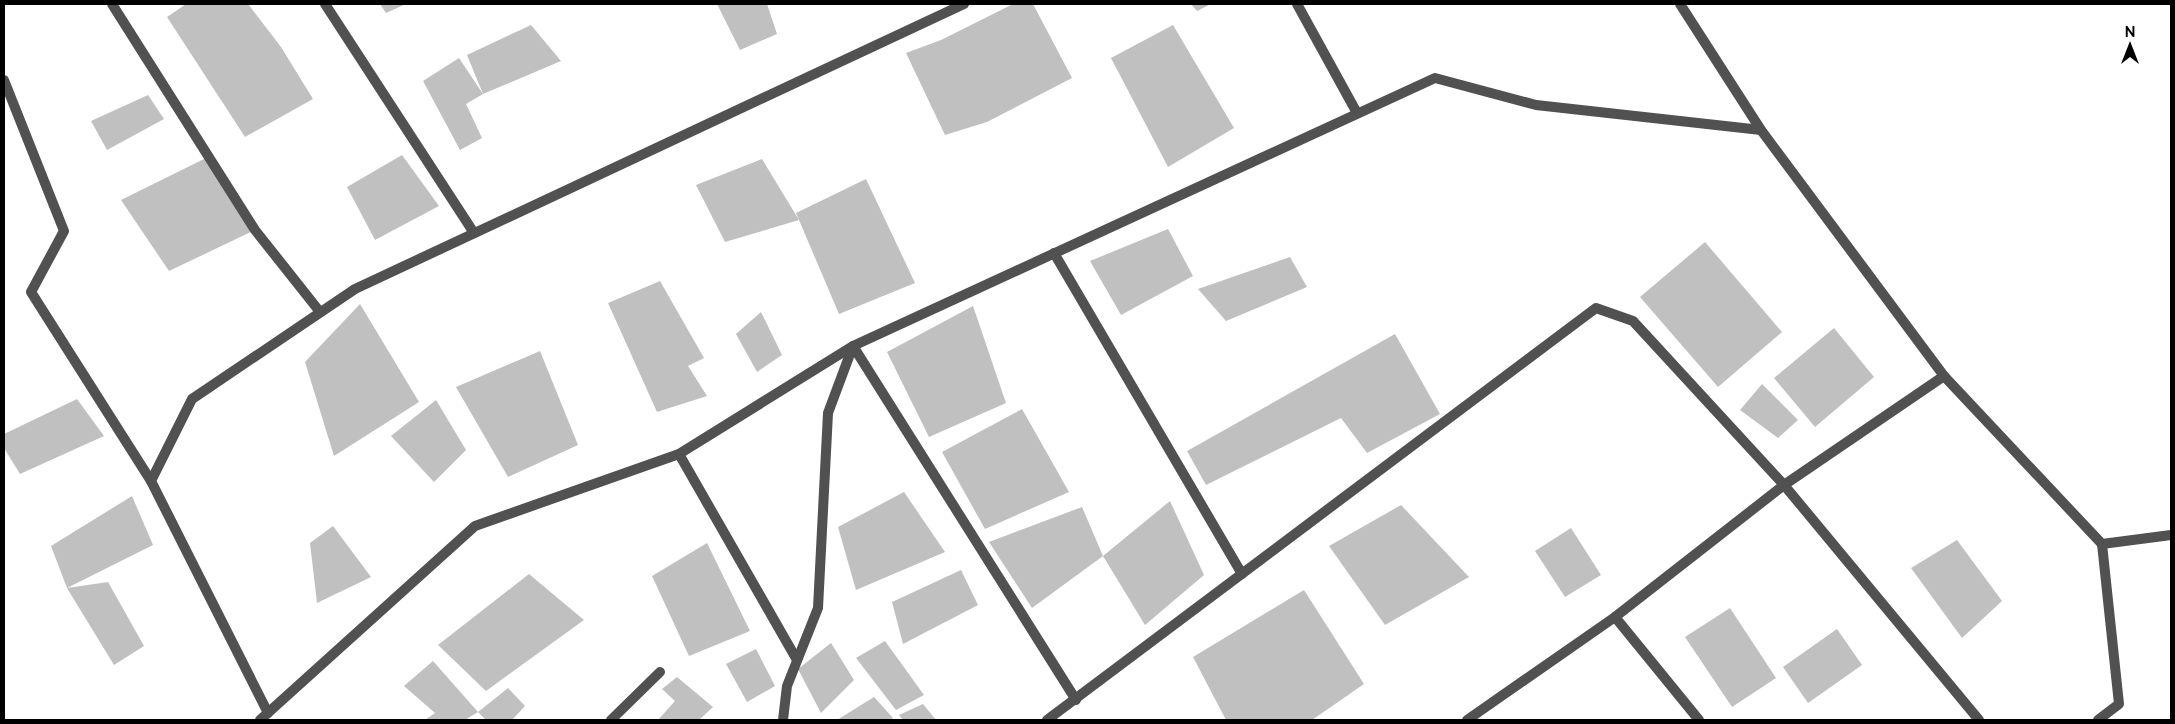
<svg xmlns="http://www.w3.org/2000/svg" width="2175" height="724" viewBox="0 0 2175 724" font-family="Raleway,sans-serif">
<rect width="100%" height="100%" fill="#fff"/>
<g fill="#c0c0c0">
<path d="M186,4H248L281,47L313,99L245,137L167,17Z"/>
<path d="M380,4H406L386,13Z"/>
<path d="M717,4H767L777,34L740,50Z"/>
<path d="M1013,4H1033L1072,78L987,122L945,135L906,53L941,40Z"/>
<path d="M1191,4H1211L1197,11Z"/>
<path d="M531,25L561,61L483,94L466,104L482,138L460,150L423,81L459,58L483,94L467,55Z"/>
<path d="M1173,25L1234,128L1168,167L1111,58Z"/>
<path d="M148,95L164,119L107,150L91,121Z"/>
<path d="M402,155L439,206L375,240L347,187Z"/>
<path d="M208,157L255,230L169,271L121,200Z"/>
<path d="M762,159L799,220L725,242L696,185Z"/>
<path d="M866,179L915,283L839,314L796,213Z"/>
<path d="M1168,229L1193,276L1121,315L1090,261Z"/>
<path d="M1705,242L1782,332L1718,387L1640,297Z"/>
<path d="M1290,257L1307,287L1226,321L1198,289Z"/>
<path d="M660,281L704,358L688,366L707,396L657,412L608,303Z"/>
<path d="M360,304L419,402L334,456L305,362Z"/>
<path d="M973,306L1006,403L929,437L887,352Z"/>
<path d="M761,312L782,355L757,372L736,334Z"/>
<path d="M1834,328L1874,377L1815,427L1774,378Z"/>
<path d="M1395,334L1440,414L1367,453L1341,418L1206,485L1187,451Z"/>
<path d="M540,351L578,445L508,477L456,387Z"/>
<path d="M1762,384L1798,420L1778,438L1740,410Z"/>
<path d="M77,399L104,436L20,474L4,448V434Z"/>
<path d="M436,400L466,450L434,482L391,436Z"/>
<path d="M1022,409L1069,492L985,529L942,452Z"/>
<path d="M904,492L945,552L856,590L838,527Z"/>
<path d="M132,496L153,545L67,588L108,582L144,646L114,665L67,588L51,546Z"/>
<path d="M1170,501L1204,575L1145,625L1103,556Z"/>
<path d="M1401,505L1469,577L1385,625L1329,546Z"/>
<path d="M1082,507L1103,556L1032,608L989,542Z"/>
<path d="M333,526L371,577L317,603L310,543Z"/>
<path d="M1571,528L1601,575L1565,597L1535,551Z"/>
<path d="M1957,540L2002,601L1962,638L1911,568Z"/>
<path d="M707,543L750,631L689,656L652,576Z"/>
<path d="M961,570L978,605L903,644L892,602Z"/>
<path d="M529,574L584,620L486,691L438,645Z"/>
<path d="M1304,590L1364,684L1312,720H1226L1193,657Z"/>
<path d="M1730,608L1776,678L1732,707L1685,637Z"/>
<path d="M1837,629L1862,665L1808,703L1783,667Z"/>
<path d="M885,641L924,695L896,710L856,658Z"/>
<path d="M831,643L854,680L821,713L798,669Z"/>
<path d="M756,649L775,686L747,702L726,664Z"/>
<path d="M433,661L478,712L465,720H425L435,713L404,686Z"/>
<path d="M677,677L713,707L699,720H658L675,701L662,689Z"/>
<path d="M508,688L525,706L513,719L514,720H486L478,712Z"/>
<path d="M874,697L893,718L890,720H837Z"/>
<path d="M923,704L936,720H903L899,715Z"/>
</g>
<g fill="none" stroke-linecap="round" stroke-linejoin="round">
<g stroke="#515151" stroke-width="10">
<path d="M112,4L255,230L320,312"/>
<path d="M325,4L474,233"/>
<path d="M1297,4L1357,113"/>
<path d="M1680,4L1761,130L1944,376L2102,544L2171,535"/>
<path d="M4,80L64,231L31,292L151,481"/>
<path d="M1054,253L1242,574"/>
<path d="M1944,376L1784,485L1979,720"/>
<path d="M679,454L797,660"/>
<path d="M1615,617L1699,720"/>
<path d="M268,713L151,481L192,399L355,289L964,4"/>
<path d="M260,720L475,526L679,454L853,346L1435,78L1536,105L1761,130"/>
<path d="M611,720L660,672"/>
<path d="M783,720L787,686L818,608L828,413L853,346L1076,700"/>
<path d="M1047,720L1596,308L1633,321L1784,485L1615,617L1467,720"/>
<path d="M2098,720L2119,704L2102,544"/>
</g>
</g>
<rect width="2175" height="724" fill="none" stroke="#000000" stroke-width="10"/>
<g transform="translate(2130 45)" stroke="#ffffff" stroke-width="4" paint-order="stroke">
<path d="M0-4L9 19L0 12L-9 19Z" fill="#000000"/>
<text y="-8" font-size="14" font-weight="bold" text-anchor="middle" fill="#000000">N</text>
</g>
</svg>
